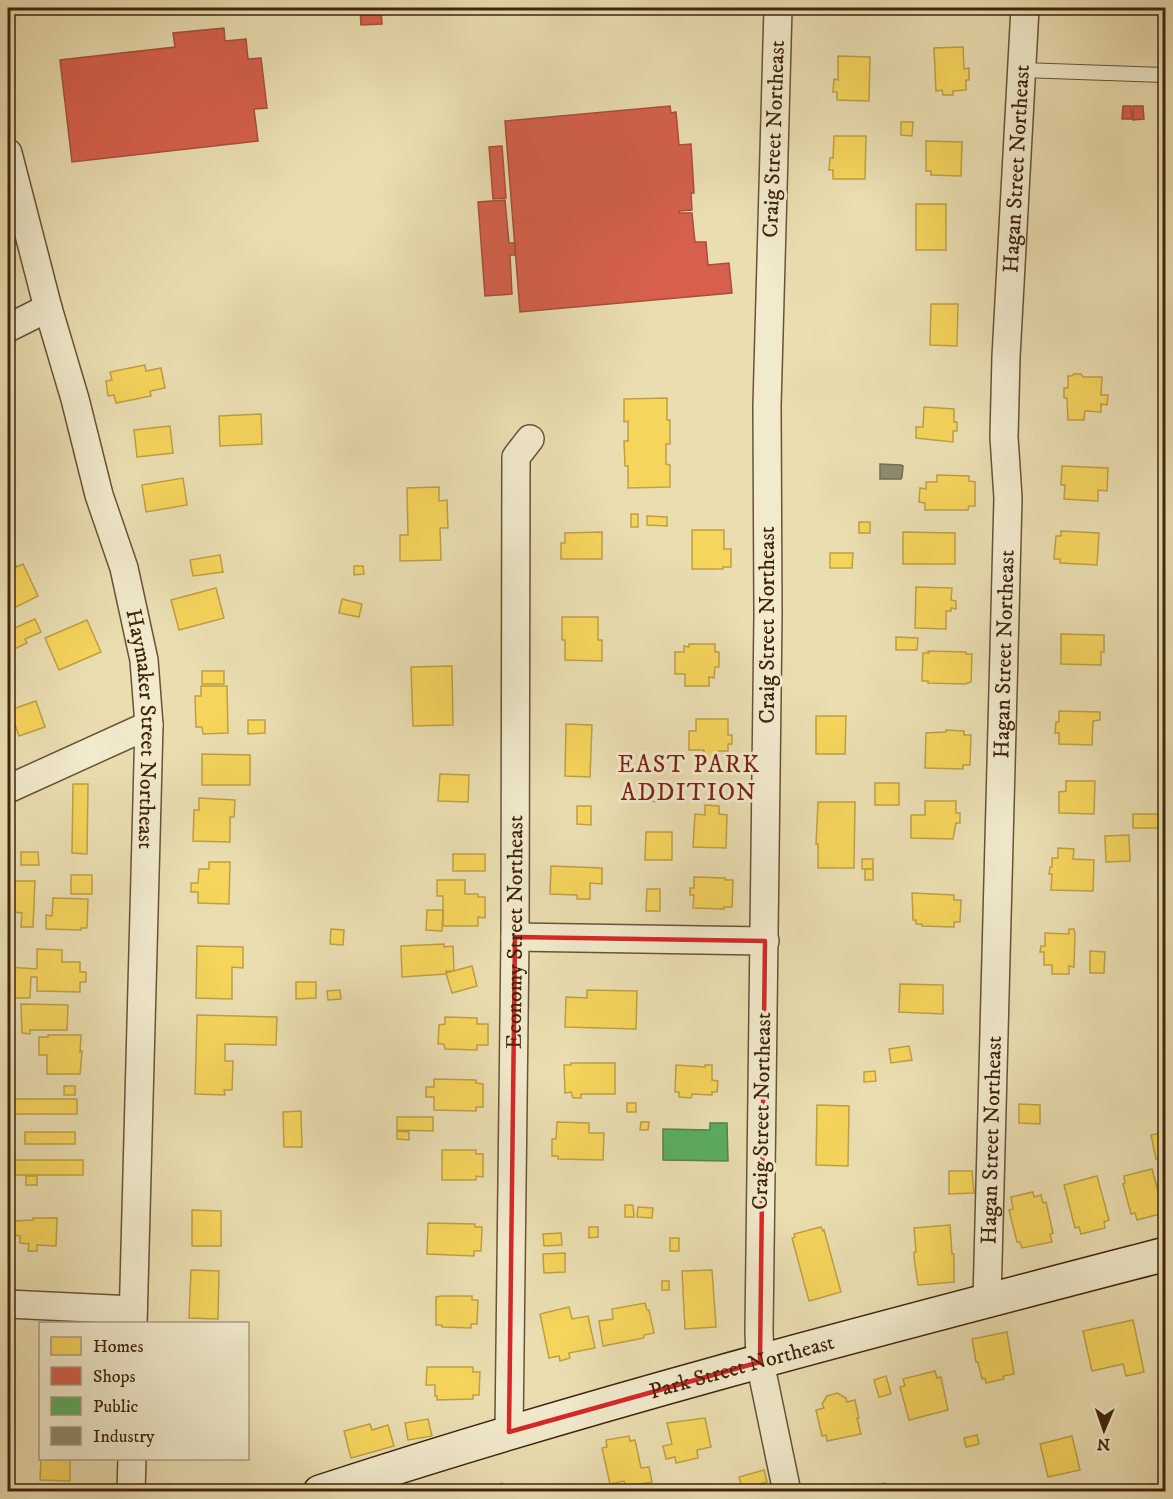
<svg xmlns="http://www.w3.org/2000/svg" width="1173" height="1499" viewBox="0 0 1173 1499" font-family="'IM FELL DW Pica',serif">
<rect width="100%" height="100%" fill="#eadeb1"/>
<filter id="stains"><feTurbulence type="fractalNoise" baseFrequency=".00333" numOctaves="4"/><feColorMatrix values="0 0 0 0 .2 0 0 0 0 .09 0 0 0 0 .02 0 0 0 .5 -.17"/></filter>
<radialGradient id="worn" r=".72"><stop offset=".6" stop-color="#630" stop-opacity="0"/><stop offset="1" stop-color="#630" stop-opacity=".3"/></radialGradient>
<g fill="#f6d55c" stroke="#bfa044" stroke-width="1.5">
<path d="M963,47L964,69L969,68V80H966V90L953,91V95H943L942,90L936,91L934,48Z"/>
<path d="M838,56L870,57L869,101L837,100V92H833L834,79L838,80Z"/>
<path d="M901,122H913L912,136L901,135Z"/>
<path d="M834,136H866L865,179H833V170H829L830,158H833Z"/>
<path d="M926,141L962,142L961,176L931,175V171H926Z"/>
<rect x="916" y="204" width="30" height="46"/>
<path d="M931,304H958L957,346L930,345Z"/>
<path d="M145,365L146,371L161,368L165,388L150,391L151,396L116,403L114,395L108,396L106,381L112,380L110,372Z"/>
<path d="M1074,374H1081L1083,377H1102L1101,395H1108L1107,405L1101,404V412L1085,411L1084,420H1068L1067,398H1064V388H1068V376H1072Z"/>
<path d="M667,398V420H670V444H666V464L670,465V487L628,488V466H625L624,441H628V421L624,422V399Z"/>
<path d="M924,407L954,409V422H957V431H953V442L916,438V427H923Z"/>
<path d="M261,414L262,444L220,446L219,416Z"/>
<path d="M170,426L173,453L137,457L134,430Z"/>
<path d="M1062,466L1108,468L1107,491L1098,490V501L1064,499L1065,485H1061Z"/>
<path d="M937,475L969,476V481L975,482V506H969L968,510H925V503L919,502L920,488L926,489V482H937Z"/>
<path d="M183,478L187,505L146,512L142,485Z"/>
<path d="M439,487V501L447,500L448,528H440L441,560L400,561V535H408L407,488Z"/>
<rect x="631" y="514" width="7" height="13"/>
<path d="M647,516L667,517V526L647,525Z"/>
<rect x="859" y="522" width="11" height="11"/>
<path d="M692,530H724V549H731V567H723V569H692Z"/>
<path d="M1061,531L1099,533L1097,565L1060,563V559H1054L1056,536H1061Z"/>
<path d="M602,532V559H561V543H565V533Z"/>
<path d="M903,532L955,533V564H903Z"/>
<path d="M830,553H853L852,568H830Z"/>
<path d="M220,555L223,572L193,576L190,560Z"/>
<path d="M15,564L17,567L23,564L38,596L8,611V567Z"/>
<path d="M354,566H363L364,574L354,575Z"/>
<path d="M916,587L952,588L951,600L956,601V609L951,608V611H946V629L915,628Z"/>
<path d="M216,588L224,618L179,630L171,600Z"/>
<path d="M342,599L362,604L359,617L339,613Z"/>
<path d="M562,617H598V640H602V661L565,660V640H562Z"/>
<path d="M35,619L41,632L25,639L27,643L8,652V631Z"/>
<path d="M87,620L101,652L59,670L45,638Z"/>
<path d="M1061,634L1104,635V652H1101V665L1061,664Z"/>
<path d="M896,637L918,638L917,650H896Z"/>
<path d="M689,644H715V652H719V667H715L714,678L709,677V686H685V674H675V652H684V646L689,647Z"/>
<path d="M928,651L966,652V654H972L971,682L965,684L928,683V681H922L923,653H929Z"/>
<path d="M452,666L453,725L413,726L411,667Z"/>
<rect x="202" y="671" width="22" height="13"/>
<path d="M201,686H227L228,733L203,734L202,727H196L195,696H201Z"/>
<path d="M36,701L45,727L19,736L10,710Z"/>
<path d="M1059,711L1100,712V720L1093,721L1092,745L1059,744V733H1055L1056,722H1059Z"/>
<path d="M816,716H846L845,754H816Z"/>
<path d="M696,719H728V735H732V744H728V751H718L717,759H704V750H689V731H696Z"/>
<path d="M248,720H265V733L248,734Z"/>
<path d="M566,724L592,725L590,777L565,776Z"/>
<path d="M946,730L964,731V735H971L970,765H963V769L925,768L926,733L946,732Z"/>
<path d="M202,754L250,755V785H202Z"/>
<path d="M440,774L469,775L468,802L438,801Z"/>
<path d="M1066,781H1095L1094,814L1059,813V792L1066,791Z"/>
<rect x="875" y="783" width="24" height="22"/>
<path d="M73,784H88L87,854L72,853Z"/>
<path d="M652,785L663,786L661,802L650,801Z"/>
<path d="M199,798L235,800L234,817H230V842L193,841L194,810H199Z"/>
<path d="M925,801H956V813H960V823H956L953,839L911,838V815H925Z"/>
<path d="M818,802H855L854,868H818V844H816Z"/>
<path d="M705,805L719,806V814L727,815L726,848L693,847L695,814L705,815Z"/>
<path d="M577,806H591V825L577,824Z"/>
<rect x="1133" y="814" width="26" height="14"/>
<path d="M646,832H672V860H645Z"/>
<path d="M1129,835L1130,861L1106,862L1105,836Z"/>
<path d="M1058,848L1074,849L1073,859L1094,860L1093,891L1051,890L1052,874H1049L1050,867H1052V858H1058Z"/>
<path d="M21,852H38L39,865H21Z"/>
<rect x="453" y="854" width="32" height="17"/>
<rect x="862" y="859" width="11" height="10"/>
<path d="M209,862H230L229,904L198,903V892H191V883H198L199,869H209Z"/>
<path d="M551,866L602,868V884L590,883V899H577V895L550,894Z"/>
<rect x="865" y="869" width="8" height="11"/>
<rect x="71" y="875" width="21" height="19"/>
<path d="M694,877L725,878V880H733L732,907H724V909L693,908L694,895H690V888H694Z"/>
<path d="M437,880H465V894H478V897H485V918L478,917V926H443V896H437Z"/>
<path d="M15,881H35L33,927H21L22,913L13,912Z"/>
<path d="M647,889H660V911H646Z"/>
<path d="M912,893L954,895V900H961L960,922H954V927L922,926V924H916V920H913Z"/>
<path d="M53,898L88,899L87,928H81V930L46,929V915L52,916Z"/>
<path d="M427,910H443L442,931L426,930Z"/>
<path d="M331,929L344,930L343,945L330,944Z"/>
<path d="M1069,929H1074L1075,934L1074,967L1069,966V974H1052V965H1044V952H1040L1041,946H1045V933L1069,934Z"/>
<path d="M444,944V947L453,946L454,971H446V974L402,977L401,946Z"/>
<path d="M197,946L243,947V968L232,967V999L196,998Z"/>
<path d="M37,949L62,950V962H80V972H86V982H80V992L37,991V977H31L30,998H8V967L37,969Z"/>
<path d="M1090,951L1105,952L1104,973H1090Z"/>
<path d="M472,966L477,986L452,993L446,973Z"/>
<path d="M296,982H316V998L296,999Z"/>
<path d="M900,984L943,985V1014L899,1012Z"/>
<path d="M340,990L341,999L328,1000L327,991Z"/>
<path d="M587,990L637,991L636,1029L565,1027L566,997L587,998Z"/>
<path d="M21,1004L68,1005L67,1030H30V1034L22,1033Z"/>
<path d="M197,1015L277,1017L276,1045L225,1044V1061H233L232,1090H224L225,1095L195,1094Z"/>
<path d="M445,1017L477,1018V1024H488V1045H477V1050L445,1049L444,1044H438L439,1025L445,1024Z"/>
<path d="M48,1035H81L80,1052L82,1051L80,1074H47V1055H39V1037H48Z"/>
<path d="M909,1046L912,1060L891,1063L889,1049Z"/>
<path d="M571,1063H615V1094H581V1098H573L571,1092L565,1093L564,1065H571Z"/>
<path d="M676,1065L705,1067V1065H712V1080L718,1081L717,1092H712V1095L692,1094L691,1098L679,1097V1092H675Z"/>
<path d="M875,1071L876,1081L864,1082V1072Z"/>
<path d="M434,1079L476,1080V1083L483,1084V1107H476V1111L434,1110V1097H426V1087H434Z"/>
<rect x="64" y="1086" width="11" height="9"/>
<rect x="8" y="1099" width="69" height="15"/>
<rect x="627" y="1103" width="9" height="9"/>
<path d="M1019,1104L1040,1105V1124L1019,1123Z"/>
<path d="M817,1105L849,1106L848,1166L816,1165Z"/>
<path d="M301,1111L302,1147H284L283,1112Z"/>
<path d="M397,1117H433V1131L397,1130Z"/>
<path d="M557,1122L589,1123V1133H604L603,1160L558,1159V1156H552V1139H556Z"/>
<path d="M641,1122H649L648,1130H640Z"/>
<path d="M397,1131L409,1132V1140L397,1139Z"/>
<rect x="25" y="1132" width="50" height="12"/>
<path d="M1166,1132V1157L1156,1159L1151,1135Z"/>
<path d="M442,1150H476V1154H483V1177L476,1176V1180H442Z"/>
<rect x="13" y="1160" width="70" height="15"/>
<path d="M1152,1169L1162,1206L1158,1207L1160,1214L1137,1220L1135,1213L1131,1214L1123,1184L1125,1183L1124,1176Z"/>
<path d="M949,1171H972L974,1193L949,1194Z"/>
<rect x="26" y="1176" width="11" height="9"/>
<path d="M1097,1176L1109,1220L1104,1222L1105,1228L1081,1234L1079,1227L1075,1228L1064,1185Z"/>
<path d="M1033,1192L1034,1197L1041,1195L1043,1203L1046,1202L1053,1233L1050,1234L1052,1242L1022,1248L1020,1242H1017L1009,1210L1013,1209L1011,1197Z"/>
<path d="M625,1205H633L634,1217H625Z"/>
<path d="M638,1207L653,1208L652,1218L637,1217Z"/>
<path d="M192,1210L221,1211V1246H192Z"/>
<path d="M33,1218H57L56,1246L37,1245V1251H28L29,1244L20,1243V1236L14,1235V1221L33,1220Z"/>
<path d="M428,1223L475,1224V1227H482L481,1251H474V1256L427,1254Z"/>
<path d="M950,1225L952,1254H954V1282L918,1285L914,1258V1252H916L914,1228Z"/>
<path d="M589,1227H598V1237L589,1238Z"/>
<path d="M821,1227L823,1231L824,1230L841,1292L809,1301L792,1238L795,1237L794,1234Z"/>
<path d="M561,1233L562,1245L544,1246L543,1234Z"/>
<rect x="670" y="1238" width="9" height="13"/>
<path d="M565,1253V1272L544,1273L543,1254Z"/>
<path d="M191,1270L219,1271L218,1319L189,1318Z"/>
<path d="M712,1270L716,1327L685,1329L682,1271Z"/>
<rect x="662" y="1281" width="7" height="9"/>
<path d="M442,1296H472V1300H478L477,1324H471V1328L442,1327V1325H436V1297Z"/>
<path d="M645,1303L647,1310H649L654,1333L644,1335V1338L603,1346L599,1321L613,1319L612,1309Z"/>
<path d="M569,1307L572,1319L588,1316L595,1348L569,1353L570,1358L560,1361L559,1356L549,1358L540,1314Z"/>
<path d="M1133,1320L1144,1372L1126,1376L1123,1364L1092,1371L1083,1331Z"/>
<path d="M1007,1332L1014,1374L1003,1376L1004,1379L986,1383L985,1378L982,1379L978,1362H976L972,1339Z"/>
<path d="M427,1367H473V1372H480L479,1395H473V1399L437,1400V1396H435V1385H426Z"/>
<path d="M935,1371L937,1378L941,1377L948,1410L909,1420L900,1387L905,1386L903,1379Z"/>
<path d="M886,1376L891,1394L879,1397L874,1380Z"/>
<path d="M837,1393L846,1398L847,1402L855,1400L859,1418H857L861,1434L827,1441L826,1435L822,1436L816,1410L824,1408L822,1404L827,1396Z"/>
<path d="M705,1418L711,1447L697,1450L698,1458L676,1463L675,1457L666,1459L663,1446L672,1444L667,1423Z"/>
<path d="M428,1419L432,1436L408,1440L405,1423Z"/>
<path d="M370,1424L372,1430L388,1425L394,1446L351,1458L344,1431Z"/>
<path d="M977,1435L979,1444L966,1447L964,1438Z"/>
<path d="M629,1436L630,1441L635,1440L641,1468L649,1467L652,1482L626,1487L624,1481L610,1484L602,1448L607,1447L606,1440Z"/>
<path d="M1072,1436L1080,1470L1048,1477L1040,1444Z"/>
<path d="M41,1458H70V1481L40,1480Z"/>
<path d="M764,1470L767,1482L742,1488L739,1477Z"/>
<path d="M502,1483L505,1490L514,1487L515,1492H494L492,1487Z"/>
<path d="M885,1483L887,1492H874L873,1486Z"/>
<path d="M564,1485L565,1492H548V1487Z"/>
</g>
<g fill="#d6604d" stroke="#a94e3a" stroke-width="1.5">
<path d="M360,8H381L382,24L361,25Z"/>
<path d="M224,28L225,41L246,39L248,59L261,58L267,108L254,109L258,141L72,162L60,60L175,47L173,33Z"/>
<path d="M670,106L671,113L676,112L679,145L691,144L694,193H691L692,210L679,211V213H692L695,242H706L708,265L729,263L732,293L520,312L505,121Z"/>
<path d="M1123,106H1131L1132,119H1122Z"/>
<path d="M1133,106H1143L1144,119L1133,120Z"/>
<path d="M502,146L506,198L493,199L489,147Z"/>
<path d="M505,200L509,243H515V255H510L512,294L485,296L478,202Z"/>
</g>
<path fill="#5aae61" stroke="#528548" stroke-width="1.5" d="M710,1123H727L728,1161L663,1160V1129L710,1130Z"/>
<path fill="#8c8c6e" stroke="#756d51" stroke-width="1.5" d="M880,464L901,465L903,466L902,477L901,479H880Z"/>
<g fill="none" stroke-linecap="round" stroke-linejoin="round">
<defs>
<path id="lane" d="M1022,70L1164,75"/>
<g id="street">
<path d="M778,8L767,406L768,615L759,1331L760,1362L787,1492"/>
<path id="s1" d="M8,153L48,308L75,399L99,495L124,568L144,660L149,725L133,1324"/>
<path d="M8,328L48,308"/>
<path d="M8,789L149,725"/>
<path d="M515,937L765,941"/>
<path id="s2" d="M987,1300L1008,498L1004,437L1006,357L1025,8"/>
<path d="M8,1304L133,1310"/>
<path id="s3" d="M509,1432L515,937L516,457L530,439"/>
<path d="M131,1492L132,1458"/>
</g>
<g id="secondary">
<path id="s4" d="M320,1492C598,1401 882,1328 1166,1254"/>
</g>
</defs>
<use href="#lane" stroke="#6a5336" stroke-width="16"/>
<use href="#street" stroke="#6a5336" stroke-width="30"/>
<use href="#secondary" stroke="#40250d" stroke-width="36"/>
<use href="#lane" stroke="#f1eacc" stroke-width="14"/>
<use href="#street" stroke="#f1eacc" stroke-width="27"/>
<use href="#secondary" stroke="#f1eacc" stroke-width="33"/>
</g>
<path fill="none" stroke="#d62828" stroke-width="4.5" stroke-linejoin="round" d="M515,937L765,941L760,1362L509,1432Z"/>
<g text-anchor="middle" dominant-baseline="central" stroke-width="6" stroke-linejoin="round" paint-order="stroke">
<g font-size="22" fill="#40250d" stroke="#f1eacc">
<text transform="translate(774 139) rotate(-88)">Craig Street Northeast</text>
<text stroke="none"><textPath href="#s2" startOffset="1132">Hagan Street Northeast</textPath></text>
<text transform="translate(767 625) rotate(-90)">Craig Street Northeast</text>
<text stroke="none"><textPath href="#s2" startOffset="646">Hagan Street Northeast</textPath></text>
<text stroke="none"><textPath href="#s1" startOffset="594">Haymaker Street Northeast</textPath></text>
<text stroke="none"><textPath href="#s3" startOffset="500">Economy Street Northeast</textPath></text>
<text transform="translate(762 1111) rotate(-89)">Craig Street Northeast</text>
<text stroke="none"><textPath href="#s2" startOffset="160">Hagan Street Northeast</textPath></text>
<text stroke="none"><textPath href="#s4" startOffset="440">Park Street Northeast</textPath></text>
</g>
<g font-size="24" letter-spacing="1.5" fill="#7a1f14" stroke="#f1eacc">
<text x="689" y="765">EAST PARK<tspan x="689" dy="28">ADDITION</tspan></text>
</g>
</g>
<rect width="1173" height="1499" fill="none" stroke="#eadeb1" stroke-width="30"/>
<rect x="9" y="9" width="1155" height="1481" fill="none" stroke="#40250d" stroke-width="3"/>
<rect x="15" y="15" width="1143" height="1469" fill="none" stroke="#40250d" stroke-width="1.5"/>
<rect x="39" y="1322" width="210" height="138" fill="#f1eacc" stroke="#aa9b80" stroke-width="1.5"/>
<rect x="51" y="1337" width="30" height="18" fill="#f6d55c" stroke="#aa9b80" stroke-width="1.5"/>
<text x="93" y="1352" font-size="18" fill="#40250d">Homes</text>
<rect x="51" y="1367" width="30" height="18" fill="#d6604d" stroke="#aa9b80" stroke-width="1.5"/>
<text x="93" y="1382" font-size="18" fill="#40250d">Shops</text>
<rect x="51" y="1397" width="30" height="18" fill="#5aae61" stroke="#aa9b80" stroke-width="1.5"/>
<text x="93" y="1412" font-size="18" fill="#40250d">Public</text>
<rect x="51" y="1427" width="30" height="18" fill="#8c8c6e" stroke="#aa9b80" stroke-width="1.5"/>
<text x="93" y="1442" font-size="18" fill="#40250d">Industry</text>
<g transform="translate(1104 1430) rotate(182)" stroke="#f1eacc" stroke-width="4.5" paint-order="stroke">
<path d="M0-4.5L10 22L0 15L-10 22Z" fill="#40250d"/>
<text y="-9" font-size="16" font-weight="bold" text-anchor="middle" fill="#40250d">N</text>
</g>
<rect width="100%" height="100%" filter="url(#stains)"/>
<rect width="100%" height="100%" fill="url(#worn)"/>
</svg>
